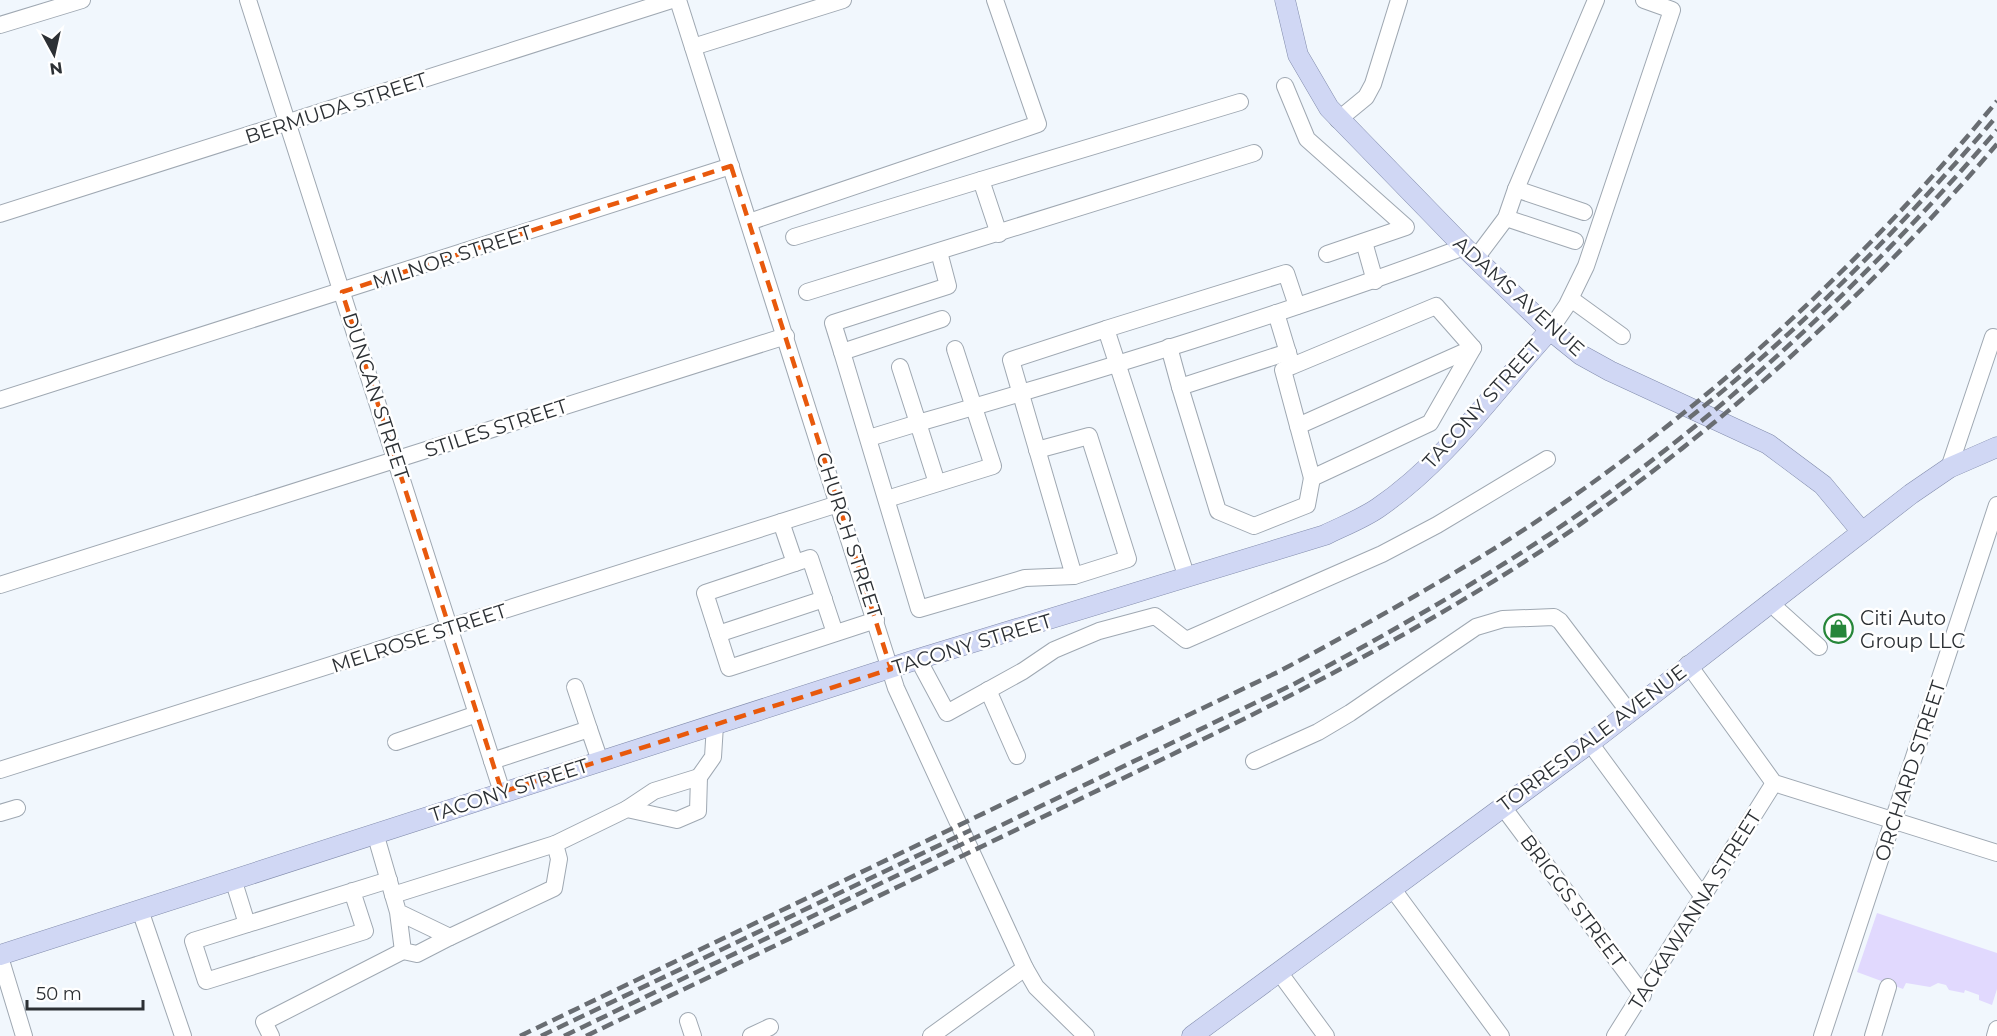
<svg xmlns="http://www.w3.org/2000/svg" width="1997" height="1036" viewBox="0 0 1997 1036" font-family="Montserrat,sans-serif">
<rect width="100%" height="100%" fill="#f1f7fd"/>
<path fill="#e1d9fe" d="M1877,913L1997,953V989L1992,1005L1979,1000V995L1965,990L1964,993L1949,990L1946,985L1938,983L1930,987L1906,983L1903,989L1857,972Z"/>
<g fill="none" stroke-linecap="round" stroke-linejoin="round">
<defs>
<g id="minor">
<path d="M248,0L502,792"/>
<path d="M678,0L896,688L1025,968L1036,987L1086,1036"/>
<path d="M0,25L82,0"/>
<path d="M693,47L843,0"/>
<path d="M1285,86L1307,139L1406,227L1327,254"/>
<path d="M1338,120L1366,97L1373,84L1399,0"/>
<path d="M1584,212L1516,189L1596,0"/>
<path d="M0,214L672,0"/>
<path d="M1506,218L1575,241"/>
<path d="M749,222L1038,124L995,0"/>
<path d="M999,234L981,180L1240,102"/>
<path d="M794,237L981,180"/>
<path d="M1364,242L1375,281"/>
<path d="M1476,258L1506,218L1516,189"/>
<path d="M807,292L1254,153"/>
<path d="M1571,299L1622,336"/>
<path d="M1276,313L1292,366L1283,370L1312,478L1430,423L1473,348L1436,306L1292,366"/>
<path d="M942,319L842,352L919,609L1025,578L1074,576L1011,360L1106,329"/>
<path d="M1550,330L1567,305L1586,266L1672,10L1644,0"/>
<path d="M1169,347L1180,387"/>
<path d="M842,352L833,323L948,286L939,252"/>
<path d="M1288,352L1180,387L1218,511L1254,526L1307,505L1312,478"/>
<path d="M900,367L918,423C1102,370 1285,314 1464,247"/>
<path d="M0,400L731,166"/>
<path d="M1298,426L1473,348"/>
<path d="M869,438L918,423L937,483"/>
<path d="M1037,450L1089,436L1128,559L1074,576"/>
<path d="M1949,468L1993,337L1997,338"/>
<path d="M887,499L993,466L955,349"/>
<path d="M781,522L795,563"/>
<path d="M1187,578L1106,329L1286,273L1297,306"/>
<path d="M0,585L786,336"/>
<path d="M1769,602L1819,647"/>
<path d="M835,633L810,558L705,593L729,668L876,620"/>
<path d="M718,634L824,599"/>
<path d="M918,659L947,713L1023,671L1054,650L1099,631L1155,616L1186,640L1382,554L1437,525L1547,459"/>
<path d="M1688,664L1774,783L1997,853"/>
<path d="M575,687L589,729"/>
<path d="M988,690L1017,756"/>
<path d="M396,742L477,714"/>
<path d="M1590,743L1703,897"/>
<path d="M492,761L589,729L600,761"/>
<path d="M1254,761L1318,732L1350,713L1476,627L1503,619L1554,617L1560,621L1629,712"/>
<path d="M0,770L838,504"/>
<path d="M1503,807L1643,995"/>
<path d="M627,809L654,791L699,777"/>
<path d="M0,813L17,808"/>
<path d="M375,833L398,912L403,951L417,954L450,937L398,912"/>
<path d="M233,879L247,924"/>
<path d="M1392,888L1501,1036"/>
<path d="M352,891L365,931L206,981L193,941L389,880"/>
<path d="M393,895L555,844"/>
<path d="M140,910L183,1036"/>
<path d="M450,937L554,888L559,859L555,844L627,809L677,820L698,811L699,777L713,757L715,725"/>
<path d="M0,957L24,1036"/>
<path d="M1279,972L1326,1036"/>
<path d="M688,1021L693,1036"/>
<path d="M271,1036L264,1022L403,951"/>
<path d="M751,1036L770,1027"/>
<path d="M931,1036L1025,968"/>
<path d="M1615,1036L1774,783"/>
<path d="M1822,1036L1997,505"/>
<path d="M1873,1036L1888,987"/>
<path d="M1995,1036L1997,1029"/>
</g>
<g id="major">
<path d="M1285,0L1298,55L1329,108L1464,247L1550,330L1581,355L1610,371L1768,444L1823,485L1862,532"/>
<path d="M0,955L918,659L1325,535C1343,526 1362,519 1378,508C1447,461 1495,390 1550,330"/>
<path d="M1192,1036L1590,743L1911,494L1949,468L1997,447"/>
</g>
</defs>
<use href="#minor" stroke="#9fa8b2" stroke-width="18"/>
<use href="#major" stroke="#828cac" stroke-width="21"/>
<use href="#minor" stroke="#fff" stroke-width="16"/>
<use href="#major" stroke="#d0d7f4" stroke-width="20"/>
<g stroke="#696d72" stroke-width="4.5" stroke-dasharray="12 6" stroke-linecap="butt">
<path d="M1689,418C1803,329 1903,225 1997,116"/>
<path d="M520,1036L1278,672C1351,633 1422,593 1492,550C1679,434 1858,271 1997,101"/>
<path d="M541,1036L971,830"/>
<path d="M564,1036L1292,685C1364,647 1435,607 1505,563C1691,446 1854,296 1997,130"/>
<path d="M586,1036C751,957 917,878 1082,798C1240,722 1397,646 1544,549C1713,436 1865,299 1997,144"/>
</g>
</g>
<path fill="none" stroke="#e8590c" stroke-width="4.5" stroke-dasharray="12 8" stroke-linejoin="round" d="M731,166L891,669L502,792L342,292Z"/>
<defs>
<symbol id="shop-ring" viewBox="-11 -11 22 22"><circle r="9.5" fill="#fff" stroke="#268639" stroke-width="1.5"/><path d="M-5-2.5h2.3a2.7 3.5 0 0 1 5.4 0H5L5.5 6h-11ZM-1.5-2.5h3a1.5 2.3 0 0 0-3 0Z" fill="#268639"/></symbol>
</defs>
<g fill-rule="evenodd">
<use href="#shop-ring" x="1822" y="612" width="33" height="33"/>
</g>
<g text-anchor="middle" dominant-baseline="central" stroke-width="5" stroke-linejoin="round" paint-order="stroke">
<g font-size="20" fill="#2c3034" stroke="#fff">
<text transform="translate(336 108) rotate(-18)">BERMUDA STREET</text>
<text transform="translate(452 257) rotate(-18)">MILNOR STREET</text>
<text transform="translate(1519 296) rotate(42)">ADAMS AVENUE</text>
<text transform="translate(376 396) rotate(72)">DUNCAN STREET</text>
<text transform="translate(1482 404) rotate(-48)">TACONY STREET</text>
<text transform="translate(496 428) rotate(-18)">STILES STREET</text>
<text transform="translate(849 535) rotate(72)">CHURCH STREET</text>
<text transform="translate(419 638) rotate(-18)">MELROSE STREET</text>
<text transform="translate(972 644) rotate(-17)">TACONY STREET</text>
<text transform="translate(1592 738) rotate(-37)">TORRESDALE AVENUE</text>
<text transform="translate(1910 771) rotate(-72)">ORCHARD STREET</text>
<text transform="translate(509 790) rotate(-18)">TACONY STREET</text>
<text transform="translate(1573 901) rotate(53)">BRIGGS STREET</text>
<text transform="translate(1695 910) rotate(-58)">TACKAWANNA STREET</text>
</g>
<g font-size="20" fill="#2c3034" stroke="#fff" text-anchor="start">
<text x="1860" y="618">Citi Auto<tspan x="1860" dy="23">Group LLC</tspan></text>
</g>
</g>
<g transform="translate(54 54) rotate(172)" stroke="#ffffff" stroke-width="4.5" paint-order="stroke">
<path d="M0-4.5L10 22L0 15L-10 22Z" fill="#2c3034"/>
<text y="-9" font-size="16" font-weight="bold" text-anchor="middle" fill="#2c3034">N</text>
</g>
<path d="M27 1000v9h116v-9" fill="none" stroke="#2c3034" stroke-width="3"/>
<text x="36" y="1000" font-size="18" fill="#2c3034" stroke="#ffffff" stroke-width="4.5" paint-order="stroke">50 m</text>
</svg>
